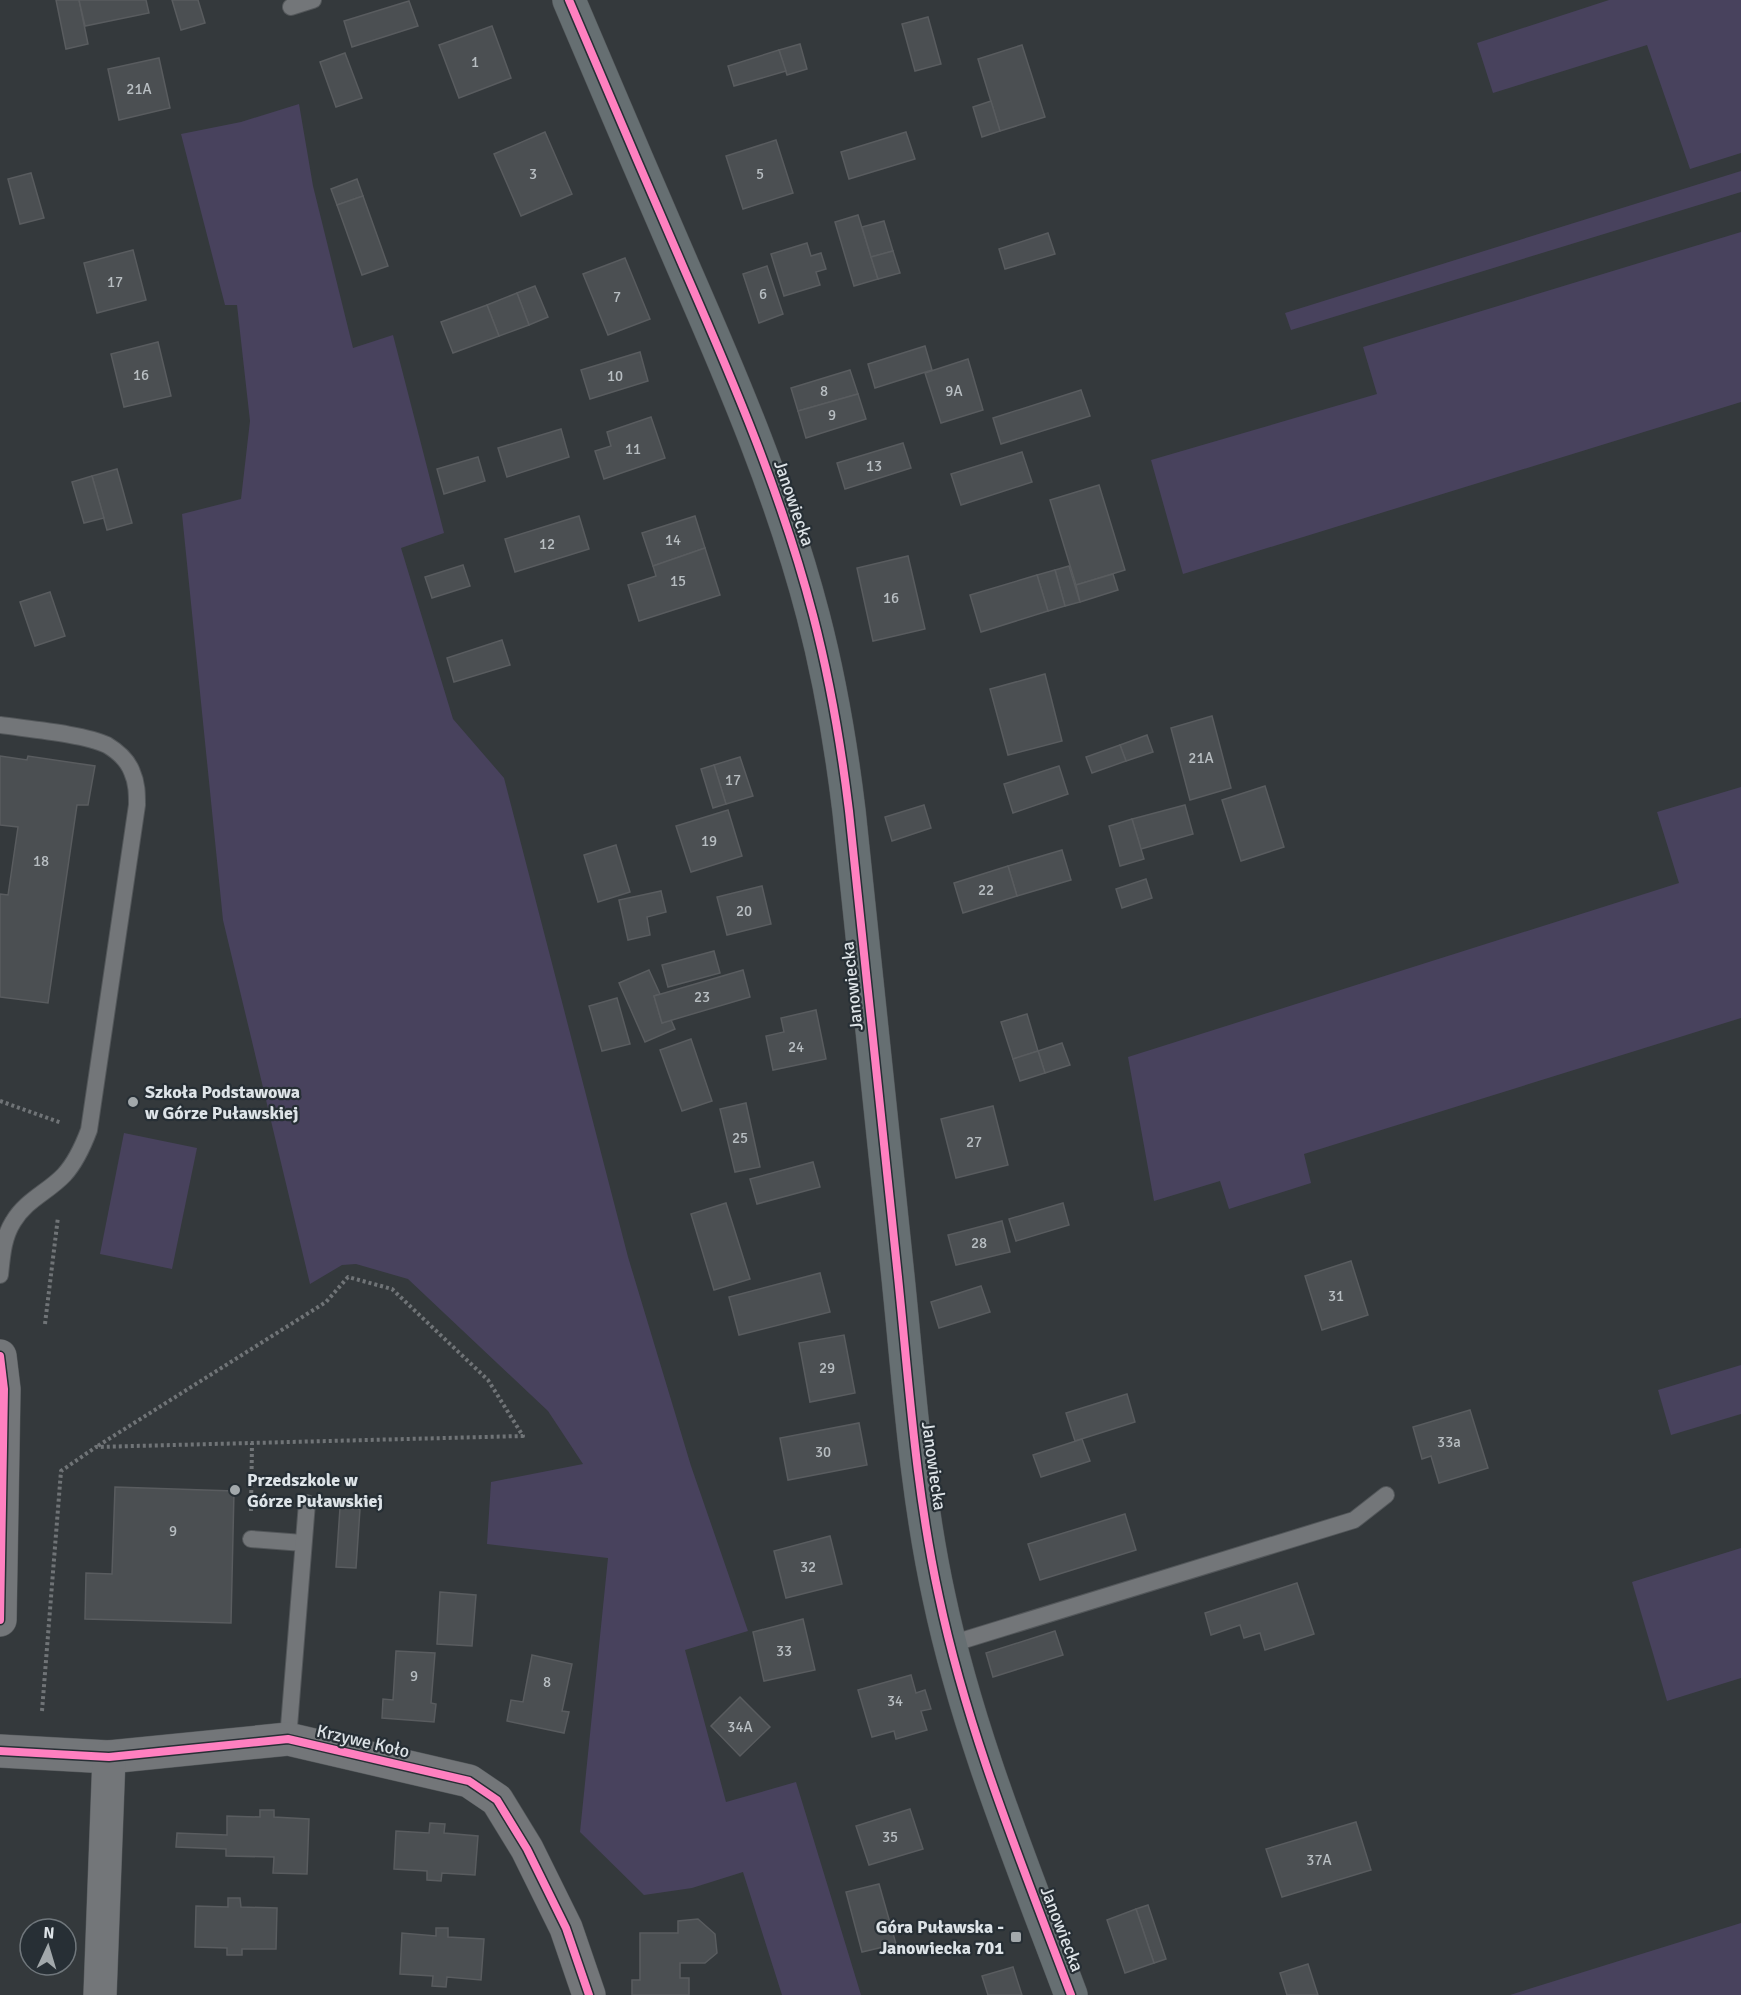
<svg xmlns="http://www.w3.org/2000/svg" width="1741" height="1995" viewBox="0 0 1741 1995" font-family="Signika,sans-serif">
<rect width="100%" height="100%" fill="#34393c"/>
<g fill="#48425d">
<path d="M1609,0H1741V153L1690,169L1647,45L1493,93L1477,43Z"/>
<path d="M299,104L313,186L353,348L393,335L444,533L401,548L453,719L504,778L628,1257L691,1466L748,1631L685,1650L726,1802L796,1782L861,1995H782L743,1872L692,1888L644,1895L580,1832L608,1558L487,1544L491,1482L583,1464L548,1411L408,1279L356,1264L342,1265L310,1284L223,920L182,514L241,499L250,421L237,305H225L181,134L241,122Z"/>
<path d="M1741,171V192L1291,330L1285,313Z"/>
<path d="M1741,232V402L1183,574L1151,460L1377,394L1363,347Z"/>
<path d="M1741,787V1018L1304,1154L1311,1183L1229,1209L1220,1181L1154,1201L1128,1057L1679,883L1657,812Z"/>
<path d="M124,1133L197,1148L172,1269L100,1254Z"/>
<path d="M1741,1365V1414L1671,1435L1658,1390Z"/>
<path d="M1741,1548V1678L1667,1701L1632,1582Z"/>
<path d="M1741,1923V1995H1510L1532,1988Z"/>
</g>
<g fill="#4b4f52" stroke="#595c5f" stroke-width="1.5">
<path d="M56,0H79L88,44L66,49Z"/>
<path d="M79,0H146L149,13L85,26Z"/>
<path d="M172,0H198L205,23L181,30Z"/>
<path d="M409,1L418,26L352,47L344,21Z"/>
<path d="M928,17L941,64L915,71L902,24Z"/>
<path d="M492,26L511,78L459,98L439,45Z"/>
<path d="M800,44L807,69L787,75L779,50Z"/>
<path d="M1022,45L1045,117L1000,131L978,59Z"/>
<path d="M779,50L786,71L734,86L728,66Z"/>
<path d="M345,53L362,98L336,107L320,62Z"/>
<path d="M159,58L170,108L119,120L108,69Z"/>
<path d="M991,101L1000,131L982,137L973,107Z"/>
<path d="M545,132L572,194L521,216L494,154Z"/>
<path d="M906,132L915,159L849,179L841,152Z"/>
<path d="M776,140L793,193L743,209L726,156Z"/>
<path d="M31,173L44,218L20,224L8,179Z"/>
<path d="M357,179L363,196L337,205L331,189Z"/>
<path d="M363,196L388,266L362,275L337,205Z"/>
<path d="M858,215L878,279L854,286L835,222Z"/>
<path d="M884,221L893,251L871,257L862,227Z"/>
<path d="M1048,233L1055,254L1005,269L999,249Z"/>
<path d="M807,243L811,256L821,253L826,269L816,272L820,285L784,296L771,254Z"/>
<path d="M133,250L146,300L97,313L84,263Z"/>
<path d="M893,251L900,273L878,279L871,257Z"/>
<path d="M625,258L650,319L608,335L583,274Z"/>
<path d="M767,266L783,314L759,323L743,274Z"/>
<path d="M535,286L548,317L529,325L517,293Z"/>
<path d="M517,293L529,325L499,336L487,305Z"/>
<path d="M487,305L499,336L453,353L441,322Z"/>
<path d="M158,342L171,396L124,407L111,354Z"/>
<path d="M925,346L932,370L875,388L868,364Z"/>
<path d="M640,352L648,381L590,399L581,370Z"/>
<path d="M968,359L983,410L941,423L925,373Z"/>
<path d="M850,370L858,394L798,411L791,388Z"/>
<path d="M1081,390L1090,416L1001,444L993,418Z"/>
<path d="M858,394L866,419L806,438L798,411Z"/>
<path d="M651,417L665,458L604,479L595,451L611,446L607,432Z"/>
<path d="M561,429L569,457L507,477L498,448Z"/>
<path d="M903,443L911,468L845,489L837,463Z"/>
<path d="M1022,452L1032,482L961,505L951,474Z"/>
<path d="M478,457L485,481L444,494L437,469Z"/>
<path d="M117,469L132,523L107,530L92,476Z"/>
<path d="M92,476L104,518L84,523L72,482Z"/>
<path d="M1099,485L1125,570L1076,585L1050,500Z"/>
<path d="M579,516L589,549L515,572L505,539Z"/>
<path d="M695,516L705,548L653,566L642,533Z"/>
<path d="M705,548L720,595L639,621L628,585L656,576L653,566Z"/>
<path d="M908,556L925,629L873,641L857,568Z"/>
<path d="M463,565L470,586L432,598L425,577Z"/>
<path d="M1069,566L1080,602L1065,606L1055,570Z"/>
<path d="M1055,570L1065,606L1048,611L1037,575Z"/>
<path d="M1113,574L1118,590L1080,602L1076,585Z"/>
<path d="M1037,575L1048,611L981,632L970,595Z"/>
<path d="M50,592L65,636L35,646L20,602Z"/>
<path d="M502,640L510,665L454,682L447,658Z"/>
<path d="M1045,674L1062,741L1008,755L990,689Z"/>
<path d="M1212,716L1231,788L1190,800L1171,728Z"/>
<path d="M1147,735L1153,752L1126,761L1120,745Z"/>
<path d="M1120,745L1126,761L1092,773L1086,757Z"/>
<path d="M0,756L27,760L28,756L95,766L88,805H77L48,1003L0,997V894L8,895L18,827L0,825Z"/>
<path d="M740,757L753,796L726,804L714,765Z"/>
<path d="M714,765L726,804L713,808L701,769Z"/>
<path d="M1059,766L1068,794L1013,813L1004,784Z"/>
<path d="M1265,786L1284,847L1241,861L1222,800Z"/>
<path d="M924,805L931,828L892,841L885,817Z"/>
<path d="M1185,805L1193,834L1141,849L1132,819Z"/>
<path d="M728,810L742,856L691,872L676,826Z"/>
<path d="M1132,819L1144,859L1120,866L1109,826Z"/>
<path d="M616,845L630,892L598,902L584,855Z"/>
<path d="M1062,850L1071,880L1017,896L1008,866Z"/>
<path d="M1008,866L1017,896L963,913L954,883Z"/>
<path d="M1146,879L1152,898L1122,908L1116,889Z"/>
<path d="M762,886L771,924L727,935L717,897Z"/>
<path d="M661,891L666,912L647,917L650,935L628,940L619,900Z"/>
<path d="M714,951L720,973L668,987L662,965Z"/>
<path d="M649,970L660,994L654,996L662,1023L671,1020L675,1029L645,1042L619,983Z"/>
<path d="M743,970L750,997L662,1023L654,996Z"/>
<path d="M617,998L630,1044L602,1051L589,1006Z"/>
<path d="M816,1010L826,1059L773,1070L766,1036L784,1032L781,1018Z"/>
<path d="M1027,1014L1038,1051L1013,1059L1001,1022Z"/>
<path d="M691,1039L712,1101L682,1111L660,1050Z"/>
<path d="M1062,1043L1070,1065L1045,1073L1038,1051Z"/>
<path d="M1038,1051L1045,1073L1020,1081L1013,1059Z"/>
<path d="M746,1103L760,1167L735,1172L720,1109Z"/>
<path d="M993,1106L1008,1165L956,1178L941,1119Z"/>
<path d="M813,1162L820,1187L757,1204L750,1179Z"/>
<path d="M726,1203L750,1279L714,1290L691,1214Z"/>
<path d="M1063,1203L1069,1225L1016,1241L1009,1219Z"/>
<path d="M1002,1221L1010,1252L956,1265L948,1235Z"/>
<path d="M1351,1261L1368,1315L1322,1330L1305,1276Z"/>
<path d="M820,1273L830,1312L739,1335L729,1297Z"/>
<path d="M981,1286L990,1312L939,1328L931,1302Z"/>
<path d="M844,1335L855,1393L810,1402L799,1343Z"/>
<path d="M1127,1394L1135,1422L1075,1441L1066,1413Z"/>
<path d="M1470,1410L1488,1468L1439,1483L1431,1456L1422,1459L1413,1427Z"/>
<path d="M859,1423L867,1465L788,1480L780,1438Z"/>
<path d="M1082,1439L1090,1461L1041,1477L1033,1455Z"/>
<path d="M115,1487L234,1491L231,1623L85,1619L86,1573L112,1574Z"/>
<path d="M340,1508L360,1509L356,1568L336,1567Z"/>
<path d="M1125,1514L1136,1550L1040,1580L1028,1544Z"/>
<path d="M830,1536L842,1584L786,1598L774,1551Z"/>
<path d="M1297,1583L1314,1634L1265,1650L1260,1633L1244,1638L1240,1625L1211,1635L1205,1613Z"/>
<path d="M440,1592L476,1595L472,1646L437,1644Z"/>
<path d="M803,1619L815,1670L764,1681L753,1632Z"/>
<path d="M1055,1631L1063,1655L993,1677L986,1653Z"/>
<path d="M396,1651L435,1653L431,1703L436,1704L434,1722L382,1718L383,1699L393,1700Z"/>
<path d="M532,1655L572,1664L562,1711L569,1712L564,1733L507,1721L511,1700L523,1702Z"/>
<path d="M911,1675L916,1693L925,1690L931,1709L921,1711L927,1730L896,1739L894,1731L872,1737L858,1690Z"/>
<path d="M740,1697L770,1727L740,1756L711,1726Z"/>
<path d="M910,1809L923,1849L869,1865L856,1826Z"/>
<path d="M260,1810H274V1817L309,1819L307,1874L273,1873L274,1857L226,1856V1849L176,1847L177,1833L227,1835V1816L260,1817Z"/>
<path d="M1356,1822L1371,1870L1282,1897L1266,1849Z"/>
<path d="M430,1823L445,1824L444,1833L478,1836L475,1875L442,1873L441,1881L427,1880V1871L394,1869L396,1831L429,1833Z"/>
<path d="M879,1884L896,1944L862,1952L846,1892Z"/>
<path d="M228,1898H240L241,1907L277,1908L276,1949H242V1955H227V1948L195,1947L196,1906L228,1907Z"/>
<path d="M1148,1905L1166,1959L1154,1963L1136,1909Z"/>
<path d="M1136,1909L1154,1963L1125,1973L1107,1920Z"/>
<path d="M698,1919L715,1934L717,1953L705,1963H680V1978H689V1995H632V1980H640V1933H678V1921Z"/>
<path d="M436,1928H448V1937L484,1939L481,1980L447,1977L446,1987L432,1986L433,1976L400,1974L402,1933L436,1936Z"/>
<path d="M1308,1964L1318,1995H1287L1280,1973Z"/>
<path d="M1013,1967L1022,1995H988L982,1976Z"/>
</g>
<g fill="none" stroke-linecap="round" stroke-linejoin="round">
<defs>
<g id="lane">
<path d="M291,7L313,0"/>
<path d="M0,725C27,729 85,734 107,745C117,751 128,761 132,772C137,783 137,794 137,805L89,1130C83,1146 76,1162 64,1175C48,1192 26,1200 13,1222C3,1238 2,1256 0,1275"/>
<path d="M251,1539L303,1543"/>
<path d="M951,1644L1354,1520L1386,1495"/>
<path d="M288,1739L307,1503"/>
</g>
<g id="street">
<path d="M0,1356L4,1389L0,1620"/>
<path d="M0,1751L109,1757L288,1739L469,1781L497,1800L527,1849L566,1928L589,1995"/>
<path d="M100,1995L109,1757"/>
</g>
<path id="secondary" d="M569,0C607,90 646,181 685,271C734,383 782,496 813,615C830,680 841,745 849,811C865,967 882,1122 898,1277C909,1384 916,1492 939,1597C968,1734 1022,1864 1071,1995"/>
</defs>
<use href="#lane" stroke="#53575a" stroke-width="18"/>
<use href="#street" stroke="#53575a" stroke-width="34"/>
<use href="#secondary" stroke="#53575a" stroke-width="34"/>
<g stroke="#707477" stroke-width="4" stroke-dasharray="3 3" stroke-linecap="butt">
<path d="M0,1101L62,1123"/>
<path d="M45,1324L58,1217"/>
<path d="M251,1511L252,1443"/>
<path d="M42,1711L61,1471L96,1447L523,1436L488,1380L392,1289L348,1277L326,1302L96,1447"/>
</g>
<use href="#lane" stroke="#737679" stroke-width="16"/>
<use href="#street" stroke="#737679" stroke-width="33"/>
<use href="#secondary" stroke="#666f72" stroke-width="33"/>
<defs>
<g id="cycleway">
<path d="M569,0C607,90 646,181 685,271C734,383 782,496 813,615C830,680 841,745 849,811C865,967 882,1122 898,1277C909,1384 916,1492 939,1597C968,1734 1022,1864 1071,1995"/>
<path d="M0,1356L4,1389L0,1620"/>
<path d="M0,1751L109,1757L288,1739L469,1781L497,1800L527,1849L566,1928L589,1995"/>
</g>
</defs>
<use href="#cycleway" stroke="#272f35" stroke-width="11"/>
<use href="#cycleway" stroke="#ff80c0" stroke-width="8"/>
</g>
<g fill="#a2a8ab" stroke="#272f35" stroke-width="2">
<circle cx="133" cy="1102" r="6"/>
<circle cx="235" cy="1490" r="6"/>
<rect x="1010" y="1931" width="12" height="12" rx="3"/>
</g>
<g text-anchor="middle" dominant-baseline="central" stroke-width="4.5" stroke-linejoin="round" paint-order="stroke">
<g font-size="15" fill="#b8bec2">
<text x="475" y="62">1</text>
<text x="139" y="89">21A</text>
<text x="533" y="174">3</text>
<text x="760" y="174">5</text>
<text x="115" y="282">17</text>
<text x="763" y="294">6</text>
<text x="617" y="297">7</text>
<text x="141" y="375">16</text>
<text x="615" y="376">10</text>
<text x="824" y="391">8</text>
<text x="954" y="391">9A</text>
<text x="832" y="415">9</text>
<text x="633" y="449">11</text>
<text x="874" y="466">13</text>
<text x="673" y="540">14</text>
<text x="547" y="544">12</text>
<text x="678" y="581">15</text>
<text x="891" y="598">16</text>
<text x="1201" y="758">21A</text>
<text x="733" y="780">17</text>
<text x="709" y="841">19</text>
<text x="41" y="861">18</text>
<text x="986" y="890">22</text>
<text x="744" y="911">20</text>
<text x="702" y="997">23</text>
<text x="796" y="1047">24</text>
<text x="740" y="1138">25</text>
<text x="974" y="1142">27</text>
<text x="979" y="1243">28</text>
<text x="1336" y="1296">31</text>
<text x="827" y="1368">29</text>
<text x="1449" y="1442">33a</text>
<text x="823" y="1452">30</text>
<text x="173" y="1531">9</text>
<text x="808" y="1567">32</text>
<text x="784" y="1651">33</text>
<text x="414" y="1676">9</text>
<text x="547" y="1682">8</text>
<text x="895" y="1701">34</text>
<text x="740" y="1727">34A</text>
<text x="890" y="1837">35</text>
<text x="1319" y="1860">37A</text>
</g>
<g font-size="18" fill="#dde3e7" stroke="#272f35">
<text transform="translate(794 503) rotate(71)">Janowiecka</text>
<text transform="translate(852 986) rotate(-96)">Janowiecka</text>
<text transform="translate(934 1466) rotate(82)">Janowiecka</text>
<text transform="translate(363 1741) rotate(13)">Krzywe Koło</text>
<text transform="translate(1062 1929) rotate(69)">Janowiecka</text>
</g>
<g font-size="18" font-weight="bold" fill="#dde3e7" stroke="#272f35" text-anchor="start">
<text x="145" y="1092">Szkoła Podstawowa<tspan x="145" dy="21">w Górze Puławskiej</tspan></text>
<text x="247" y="1480">Przedszkole w<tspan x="247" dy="21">Górze Puławskiej</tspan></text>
<text x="1004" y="1927" text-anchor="end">Góra Puławska -<tspan x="1004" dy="21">Janowiecka 701</tspan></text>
</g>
</g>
<g transform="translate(48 1947) rotate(4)"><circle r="28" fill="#272f35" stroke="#70777c" stroke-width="1.5"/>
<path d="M0-4.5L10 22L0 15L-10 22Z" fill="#a2a8ab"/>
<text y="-9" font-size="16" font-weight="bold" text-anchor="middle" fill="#dde3e7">N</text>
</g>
</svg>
